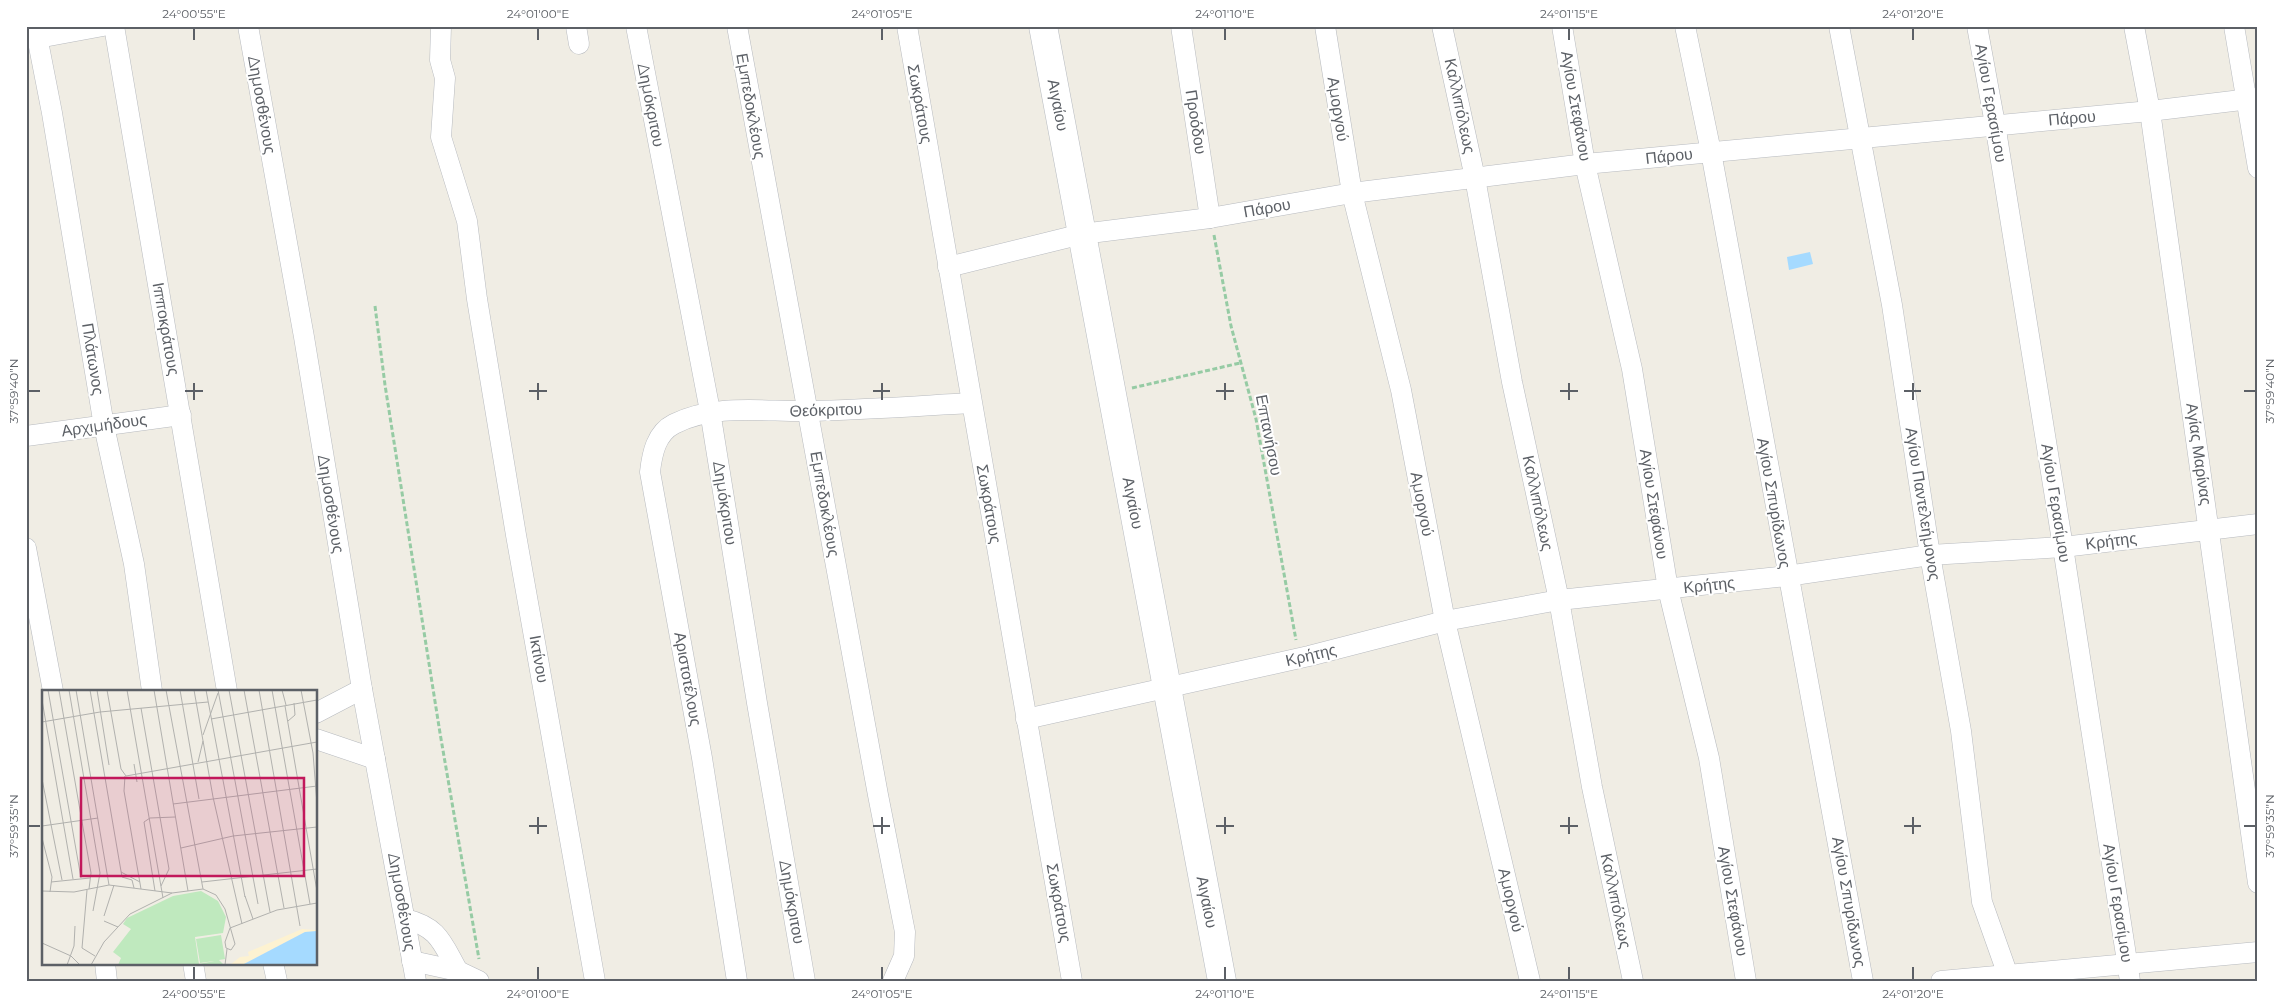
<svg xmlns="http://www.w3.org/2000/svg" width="2284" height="1007" viewBox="0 0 2284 1007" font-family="Montserrat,sans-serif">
<rect width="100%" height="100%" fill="#f0ede4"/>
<path fill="#a5daff" d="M1810,252L1813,264L1789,270L1787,257Z"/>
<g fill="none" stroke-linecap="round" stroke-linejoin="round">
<defs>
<g id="street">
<path d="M35,26L52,113L104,426L134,564L152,691"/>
<path d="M114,26L227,691"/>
<path d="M248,26L304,337L362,689L416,981"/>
<path d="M441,26L440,60L445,78L441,137L467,221L477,299L516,535L595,981"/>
<path d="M576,26L579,44"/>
<path d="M636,26L710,411L757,703L805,981"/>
<path d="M737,26L878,795L905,932L904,956L893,981"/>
<path d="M907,26L1072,981"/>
<path d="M1181,26L1210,218"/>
<path d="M1325,26L1352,193L1401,390L1445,621L1530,981"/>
<path d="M1442,26L1475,178L1512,382L1559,600L1592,787L1633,981"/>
<path d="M1562,26L1585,164L1632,369L1668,589L1709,758L1746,981"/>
<path d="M1685,26L1711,152L1863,981"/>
<path d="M1839,26L1892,305L1930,555L1961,731L1982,902L2010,981"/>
<path d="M1977,26L1995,124L2063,547L2130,981"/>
<path d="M2134,26L2150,111L2258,883"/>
<path d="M2234,26L2258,168"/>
<path d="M38,38L103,26"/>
<path d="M948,267L1082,234L1210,218L1352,193L1585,164L2150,111L2258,98"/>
<path d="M26,436L181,415"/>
<path d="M26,548L53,691"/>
<path d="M316,713L362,689"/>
<path d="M1026,719L1309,656L1445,621L1559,600L1787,576L1930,555L2063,547L2258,524"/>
<path d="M316,739L375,759"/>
<path d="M405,919C439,927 442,943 458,971"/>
<path d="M412,961L458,971L479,981"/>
<path d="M105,963L107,981"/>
<path d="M193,963L196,981"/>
<path d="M273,963L277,981"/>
<path d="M737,981L702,758L650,472C652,454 656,433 674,424C715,403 765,412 809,411C863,410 917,406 971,403"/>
<path d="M1941,981L2258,952"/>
</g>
<path id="secondary" d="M1043,26L1222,981"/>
</defs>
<use href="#street" stroke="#b7babf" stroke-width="21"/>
<use href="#secondary" stroke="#b7bbc1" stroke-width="29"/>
<g stroke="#96cba4" stroke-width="3" stroke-dasharray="5 2.5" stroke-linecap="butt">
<path d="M1214,235L1231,326L1256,419L1296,640"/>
<path d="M375,306L385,385L440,733L479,959"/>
<path d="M1132,388L1240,363"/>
</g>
<use href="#street" stroke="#fff" stroke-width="20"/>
<use href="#secondary" stroke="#fff" stroke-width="28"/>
</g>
<path fill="none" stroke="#5c6066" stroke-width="2" d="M194,28V40M538,28V40M882,28V40M1225,28V40M1569,28V40M1913,28V40M194,383V400M538,383V400M882,383V400M1225,383V400M1569,383V400M1913,383V400M28,391H40M185,391H203M529,391H547M873,391H890M1216,391H1234M1560,391H1578M1904,391H1921M2244,391H2256M538,817V834M882,817V834M1225,817V834M1569,817V834M1913,817V834M28,826H40M529,826H547M873,826H890M1216,826H1234M1560,826H1578M1904,826H1921M2244,826H2256M194,967V980M538,967V980M882,967V980M1225,967V980M1569,967V980M1913,967V980"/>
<g text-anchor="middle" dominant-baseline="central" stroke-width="4" stroke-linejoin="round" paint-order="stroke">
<g font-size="16" fill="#5c6066" stroke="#fff">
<text transform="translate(1991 103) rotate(80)">Αγίου Γερασίμου</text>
<text transform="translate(920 104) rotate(80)">Σωκράτους</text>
<text transform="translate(262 105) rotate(80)">Δημοσθένους</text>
<text transform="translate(651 105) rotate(79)">Δημόκριτου</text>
<text transform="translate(1058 105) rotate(79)">Αιγαίου</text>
<text transform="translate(751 106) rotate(80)">Εμπεδοκλέους</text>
<text transform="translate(1460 106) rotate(78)">Καλλιπόλεως</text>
<text transform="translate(1576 106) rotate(80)">Αγίου Στεφάνου</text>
<text transform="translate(1338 109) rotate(81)">Αμοργού</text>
<text transform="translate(2072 118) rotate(-5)">Πάρου</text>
<text transform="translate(1196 122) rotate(81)">Προόδου</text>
<text transform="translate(1669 156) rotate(-6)">Πάρου</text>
<text transform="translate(1267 208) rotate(-10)">Πάρου</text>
<text transform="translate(166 329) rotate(80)">Ιπποκράτους</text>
<text transform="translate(93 359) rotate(81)">Πλάτωνος</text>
<text transform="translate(826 410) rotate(-2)">Θεόκριτου</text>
<text transform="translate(104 425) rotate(-8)">Αρχιμήδους</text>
<text transform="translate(1269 435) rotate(79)">Επτανήσου</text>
<text transform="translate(2199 454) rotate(82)">Αγίας Μαρίνας</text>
<text transform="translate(725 503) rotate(81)">Δημόκριτου</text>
<text transform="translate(1133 503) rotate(79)">Αιγαίου</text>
<text transform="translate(1538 503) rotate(78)">Καλλιπόλεως</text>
<text transform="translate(1774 503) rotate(80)">Αγίου Σπυρίδωνος</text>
<text transform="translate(2056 503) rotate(81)">Αγίου Γερασίμου</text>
<text transform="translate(331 504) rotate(81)">Δημοσθένους</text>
<text transform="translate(825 504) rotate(80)">Εμπεδοκλέους</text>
<text transform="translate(989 504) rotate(80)">Σωκράτους</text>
<text transform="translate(1422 504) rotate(79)">Αμοργού</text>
<text transform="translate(1654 504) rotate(81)">Αγίου Στεφάνου</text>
<text transform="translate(1923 504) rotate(81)">Αγίου Παντελεήμονος</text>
<text transform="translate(2111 541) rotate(-7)">Κρήτης</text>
<text transform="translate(1709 585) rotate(-6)">Κρήτης</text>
<text transform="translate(1311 655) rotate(-13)">Κρήτης</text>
<text transform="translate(539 659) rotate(80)">Ικτίνου</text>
<text transform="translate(688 679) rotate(80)">Αριστοτέλους</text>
<text transform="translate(1511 900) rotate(77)">Αμοργού</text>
<text transform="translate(1616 901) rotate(78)">Καλλιπόλεως</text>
<text transform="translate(1733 901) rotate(80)">Αγίου Στεφάνου</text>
<text transform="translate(402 902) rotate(80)">Δημοσθένους</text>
<text transform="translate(792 902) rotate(80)">Δημόκριτου</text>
<text transform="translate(1207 902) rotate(79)">Αιγαίου</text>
<text transform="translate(1849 902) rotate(80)">Αγίου Σπυρίδωνος</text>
<text transform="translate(1059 903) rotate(80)">Σωκράτους</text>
<text transform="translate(2118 903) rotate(81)">Αγίου Γερασίμου</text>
</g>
</g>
<g transform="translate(42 690)">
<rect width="275" height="275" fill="#f0ede4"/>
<path d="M159,201L176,211L184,227L181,243L153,247L157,274L172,271L158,273L154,249L179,245L183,269L177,270L181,274L76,275L79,268L71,262L89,239L81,234L85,228L131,206Z" fill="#bfe9be"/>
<path d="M260,239L273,240L275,241L263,242L200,275H188L198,267L207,266L206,262Z" fill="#fdf2d1"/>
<path d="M275,241V275H200L263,242Z" fill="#a5daff"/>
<path fill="none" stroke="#b1b1ae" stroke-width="1" d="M6,0L39,188M17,0L49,183L47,199M27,0L58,183L51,221M34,0L67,195M48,0L80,187L90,190L92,198M55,0L67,75M65,0L79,79L84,86L275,52M85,0L121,208M112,0L146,201M138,0L157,109M152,0L171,107L200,234M164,0L203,207M176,0L216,214M187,0L228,222M202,0L242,218M217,0L258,236M230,0L268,214M240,0L244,15M259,0L271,63L275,114M0,10L31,189M243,16L275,201M99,18L127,179L119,196M169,29L275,10M246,31L253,25L252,13M0,32L58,22L166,12M161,45L176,3M156,72L161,51M92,74L95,92M83,86L82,101L99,199M0,89L20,190M131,114L275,96M0,136L56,128M0,148L10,187L8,202M139,158L191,146L275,137M79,182L98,192M9,192L48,188M160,192L275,179M161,199L174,205L183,219L193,254L189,260L184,258L183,252L188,238M45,200L40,258L53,266M0,201L32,202L67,195L130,203M113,201L102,132L108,128L133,127M203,206L211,229M62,226L72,195M62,231L76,237M188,238L235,220L275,213M0,253L29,266L38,275M25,275L32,256L33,236M49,275L62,252L88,224L130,203L161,199L124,0M183,275L185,259"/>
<path fill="#c2185b" fill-opacity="0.15" stroke="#c2185b" stroke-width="2.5" d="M39,88H262V186H39Z"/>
<rect width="275" height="275" fill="none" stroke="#5c6066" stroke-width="2.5"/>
</g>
<rect width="2284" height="1007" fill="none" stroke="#ffffff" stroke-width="55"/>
<rect x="28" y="28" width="2228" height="952" fill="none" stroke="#5c6066" stroke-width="2"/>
<g font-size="12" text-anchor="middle" fill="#5c6066">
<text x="194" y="18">24°00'55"E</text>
<text x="538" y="18">24°01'00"E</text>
<text x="882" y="18">24°01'05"E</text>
<text x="1225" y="18">24°01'10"E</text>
<text x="1569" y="18">24°01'15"E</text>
<text x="1913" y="18">24°01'20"E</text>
<text transform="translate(14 391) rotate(-90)" y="4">37°59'40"N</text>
<text transform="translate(2270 391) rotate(-90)" y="4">37°59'40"N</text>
<text transform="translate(14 826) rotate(-90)" y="4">37°59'35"N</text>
<text transform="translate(2270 826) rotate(-90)" y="4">37°59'35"N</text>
<text x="194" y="998">24°00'55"E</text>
<text x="538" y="998">24°01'00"E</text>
<text x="882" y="998">24°01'05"E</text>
<text x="1225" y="998">24°01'10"E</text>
<text x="1569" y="998">24°01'15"E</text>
<text x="1913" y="998">24°01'20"E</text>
</g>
</svg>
